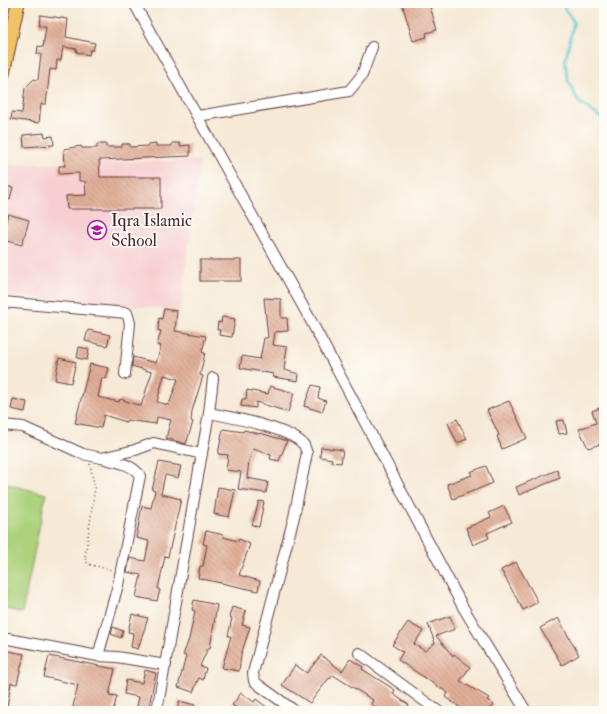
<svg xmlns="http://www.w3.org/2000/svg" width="607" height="714" viewBox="0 0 607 714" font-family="'IM FELL Double Pica',serif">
<defs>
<pattern id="building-back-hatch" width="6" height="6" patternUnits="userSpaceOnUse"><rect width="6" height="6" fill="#e1af98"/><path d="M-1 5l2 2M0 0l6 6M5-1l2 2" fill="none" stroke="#b88e7c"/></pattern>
</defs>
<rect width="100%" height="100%" fill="#fdfcf7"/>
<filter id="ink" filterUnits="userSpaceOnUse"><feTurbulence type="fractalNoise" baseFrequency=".025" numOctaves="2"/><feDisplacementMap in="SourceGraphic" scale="8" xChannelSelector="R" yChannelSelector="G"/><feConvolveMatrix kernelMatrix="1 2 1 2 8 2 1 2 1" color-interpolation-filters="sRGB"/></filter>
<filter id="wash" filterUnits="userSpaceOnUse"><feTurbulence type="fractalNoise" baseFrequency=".012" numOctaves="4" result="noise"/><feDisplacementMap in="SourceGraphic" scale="16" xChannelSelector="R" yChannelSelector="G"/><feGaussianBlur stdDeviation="0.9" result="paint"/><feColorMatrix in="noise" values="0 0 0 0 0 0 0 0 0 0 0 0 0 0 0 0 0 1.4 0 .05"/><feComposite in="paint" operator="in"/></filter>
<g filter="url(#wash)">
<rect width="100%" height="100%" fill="#f6e9d5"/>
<path fill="#f7cfd2" d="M200,160L180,310L3,295V165Z"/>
<path fill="#acd27c" stroke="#7b7854" d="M3,483L46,494L22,613L3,608Z"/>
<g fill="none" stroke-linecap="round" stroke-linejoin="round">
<path stroke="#5cc8d3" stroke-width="2.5" d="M565,3L564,8L574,22L565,61L568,80L578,101L604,120"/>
</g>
<g id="blocks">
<g fill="url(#building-back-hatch)" fill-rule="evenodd">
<path d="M402,3H429L437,30L426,33L427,37L413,41Z"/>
<path d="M40,15L68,19L66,37L95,43L93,50H90L89,55L76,52L77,49L63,47L61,60H57L56,70L50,69L46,104H41L39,123L11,119L12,112L22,113L25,88L34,79L38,80L41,54H37L38,46L43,47L46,26H39Z"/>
<path d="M44,133L45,137L53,136L54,145L24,147L23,135Z"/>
<path d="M156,143V146H172V143H180V146L190,145V156L99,160L100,177H161V209H67L66,196L86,195L85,181H79V173L59,174V166H65L64,149L81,146L82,148H97V144H106V147H122V144H130V147L148,146V144Z"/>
<path d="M3,185L13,188L10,200L3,198Z"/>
<path d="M8,214L29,220L22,245L3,240V232Z"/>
<rect x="200" y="260" width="41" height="21"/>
<path d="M264,298L281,299V318H287L288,331L275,332L273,345L287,347L284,370L299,374L298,381L273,377L274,374L240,368L242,356L260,359L264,338H268Z"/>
<path d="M164,309L177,311L175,331L206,336L202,352L205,353L200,375L203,376L192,411L191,421L193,422L186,444L166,438L171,420L157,417L156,424L127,420L126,422L104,415L101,428L75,423L90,364L109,368L106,379L102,378L98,397L119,402L120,399L141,406L152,372L132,366L133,357L156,363L161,346L157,345L161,331L158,330L159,318L162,319ZM164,375L178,379L169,405L157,402Z"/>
<path d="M222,317L235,319L232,337L219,335L220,330H217L218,322L221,323Z"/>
<path d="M88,330L110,335L107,346L85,341Z"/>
<path d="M79,347L89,349L87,360L77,358Z"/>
<path d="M59,358L76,362L71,383L55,380Z"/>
<path d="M312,385L320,387L318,398L326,401L322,412L304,406Z"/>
<path d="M270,386L294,393L288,412L256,402V408L241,406L242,399H246L247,390L268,394Z"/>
<path d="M13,399L27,402L25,412L11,409Z"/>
<path d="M509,401L527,438L502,449L497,436L499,435L487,410Z"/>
<path d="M602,407L604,413V443L588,448L579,429L596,423L592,411Z"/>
<path d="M457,419L467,439L457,443L448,423Z"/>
<path d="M564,420L567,433L559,434L556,421Z"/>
<path d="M223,429L243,432L244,430L260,434V433L287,441L279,461L270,459L271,455L253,449L249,461L247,478L268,482L266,493L238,489L241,472L226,470L228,455L218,454Z"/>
<path d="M321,447L343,450L341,463L331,462L332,459L320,457Z"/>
<path d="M159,462L181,466L178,478L165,475L161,494L181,499L168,557L165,556L158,589L160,590L157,601L136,597L141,575L127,572L130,558L145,561L149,541L136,538L142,506L151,508L155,491L152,490Z"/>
<path d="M486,466L493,483L453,499L447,484L472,475L470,472Z"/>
<path d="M557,470L560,478L519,495L516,487Z"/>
<path d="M218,487L235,490L229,517L214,514Z"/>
<path d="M259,501L264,502L259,527L252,525Z"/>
<path d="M504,506L512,522L487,533L489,538L473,545L466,528L491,517L489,513Z"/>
<path d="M206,531L224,535L223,537L238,541L239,539L250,544L239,575L260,581L258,591L198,578L200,566H203L207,545L203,544Z"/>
<path d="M516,562L538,602L523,610L501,570Z"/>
<path d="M194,600L217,605L210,648H208L200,666L206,668L203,680L199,678L193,692L178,687L186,656L183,655L189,639L195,611L192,610Z"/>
<path d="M232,607L246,611L242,625L250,627L241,655L239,671L222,668L231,636H228L232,618L229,617Z"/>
<path d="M132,614L148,618L138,649L131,647L133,633L128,632Z"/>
<path d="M450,616L455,629L436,636L453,656L454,654L470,667L460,681L489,698L487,700L494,705L489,711H465L445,697L448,693L398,660L403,652L392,645L408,622L423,631L414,644L425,651L435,643L428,624Z"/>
<path d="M558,618L579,655L562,665L540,628Z"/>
<path d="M113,627L123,631L121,638L111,634Z"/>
<path d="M9,651L24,654L17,684L11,683L7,708L3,707V679Z"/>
<path d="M321,655L342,671L350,659L363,667L362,669L395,690L393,694L409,705L405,711H381L371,704L373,700L333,675L330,679L329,678L310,703L282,685L295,665L307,673Z"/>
<path d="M49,656L115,669L109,695L117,696L113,711H72L78,685L44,677Z"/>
<path d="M145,670L156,673L148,711H136L139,697L124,694L126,680L142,683Z"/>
<path d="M241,693L254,702L256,699L272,711H241L232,705Z"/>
<path d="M179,701L195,705L194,711H177Z"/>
</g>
</g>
</g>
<g filter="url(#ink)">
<use href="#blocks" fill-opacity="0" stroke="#643d44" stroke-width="1"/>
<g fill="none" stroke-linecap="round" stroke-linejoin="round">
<defs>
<g id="minor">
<path d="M134,3L310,319L464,609L526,711"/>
<path d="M198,116L349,91L362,75L372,47"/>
<path d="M3,302L127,313L130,323L125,374"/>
<path d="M209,413C230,417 291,428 304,445C305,447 306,451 307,453L294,517L253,673L254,681L260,686L295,711"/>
<path d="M3,425L23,427L83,454L101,458L135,450L154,443L202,454"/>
<path d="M3,638L98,656L117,657L166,665"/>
<path d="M359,653L438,711"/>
<path d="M98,656L118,585L140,476C134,464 113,461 101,458"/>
<path d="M157,711L209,413L213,378"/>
</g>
<path id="major" d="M3,74L18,3"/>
</defs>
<use href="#minor" stroke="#643d44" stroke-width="12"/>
<use href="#major" stroke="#643d44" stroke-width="15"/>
<path stroke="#643d44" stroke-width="1.5" stroke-dasharray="1 3" stroke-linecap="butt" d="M90,464L95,488L85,557L86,562L91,565L112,570"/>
<use href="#minor" stroke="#fff" stroke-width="10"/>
<use href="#major" stroke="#f1c369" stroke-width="13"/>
</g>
</g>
<defs>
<symbol id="school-ring" viewBox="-11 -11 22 22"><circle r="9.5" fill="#fdfcf7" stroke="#b5179e" stroke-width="1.5"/><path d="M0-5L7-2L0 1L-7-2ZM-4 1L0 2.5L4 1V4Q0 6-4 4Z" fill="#b5179e"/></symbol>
</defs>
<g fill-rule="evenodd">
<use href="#school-ring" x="86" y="219" width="22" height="22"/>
</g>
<g text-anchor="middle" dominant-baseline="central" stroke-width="3.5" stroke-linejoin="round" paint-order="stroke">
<g font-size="17" fill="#4a1f2b" stroke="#fdfcf7" text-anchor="start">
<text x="111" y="220">Iqra Islamic<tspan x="111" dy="20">School</tspan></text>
</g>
</g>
<rect width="607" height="714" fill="none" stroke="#fdfcf7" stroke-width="16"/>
</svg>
